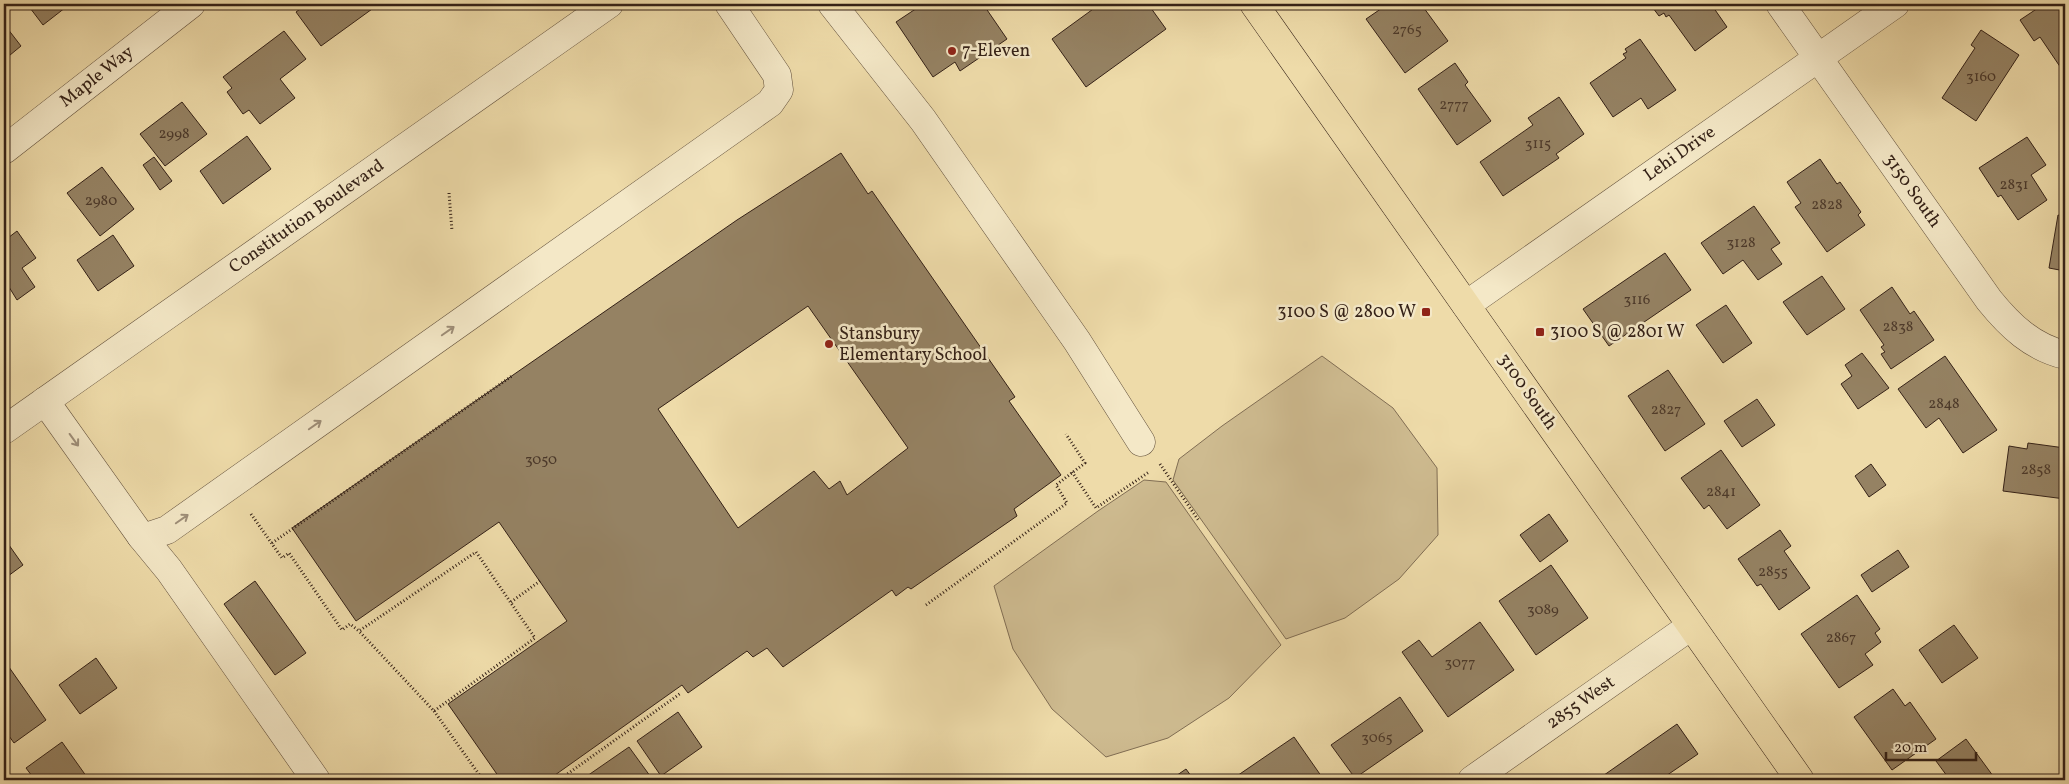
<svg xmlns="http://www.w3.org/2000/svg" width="2069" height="784" viewBox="0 0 2069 784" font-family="Vollkorn,serif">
<rect width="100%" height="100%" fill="#eedba9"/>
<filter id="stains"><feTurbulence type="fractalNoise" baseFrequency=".004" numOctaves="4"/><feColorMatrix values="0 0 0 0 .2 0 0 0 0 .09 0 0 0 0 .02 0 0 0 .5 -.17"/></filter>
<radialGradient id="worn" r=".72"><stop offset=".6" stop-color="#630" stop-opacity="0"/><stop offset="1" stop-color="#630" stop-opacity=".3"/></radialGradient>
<g fill="#cebb90" stroke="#816e54">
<path d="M1322,356L1393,408L1437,468L1438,535L1399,579L1345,618L1286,639L1173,480L1179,459L1222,426Z"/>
<path d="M1144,480L1166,482L1281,645L1229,698L1168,738L1106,757L1052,709L1013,649L994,586L1098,511Z"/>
</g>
<g fill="#958263" stroke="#342117" fill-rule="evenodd">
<path d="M27,4H70L43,25Z"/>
<path d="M307,4H379L321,46L296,12Z"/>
<path d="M923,4H983L1007,39L960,71L955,62L933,77L896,22Z"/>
<path d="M1100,4H1148L1166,29L1086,87L1052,39Z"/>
<path d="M1388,4H1413L1415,7L1421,4L1448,41L1405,73L1366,19Z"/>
<path d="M1650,4H1711L1727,27L1695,51L1669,15L1666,17L1664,13L1659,16Z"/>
<path d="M2044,4H2065V74L2040,37L2034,41L2020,20Z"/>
<path d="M4,24L21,46L4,60Z"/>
<path d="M1981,30L2019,55L1976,121L1942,98L1975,48L1971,45Z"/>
<path d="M284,31L306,59L280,79L295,98L260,124L249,110L243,114L227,92L232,88L223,77Z"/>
<path d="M1640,39L1676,90L1648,109L1641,98L1613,117L1590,83L1626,58L1623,54L1627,52L1625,49Z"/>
<path d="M1455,63L1468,82L1465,85L1491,121L1457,145L1418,89Z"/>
<path d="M1559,97L1584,134L1556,154L1559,158L1503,196L1480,162L1533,125L1528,118Z"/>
<path d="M182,102L207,134L165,166L140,134Z"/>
<path d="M247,136L271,169L223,204L200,171Z"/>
<path d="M2027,137L2046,165L2031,175L2047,200L2018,220L2001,195L1998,197L1979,168Z"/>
<path d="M841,153L868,194L872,191L1011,391L1015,397L1009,401L1061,475L1014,509L1017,516L911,589L908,587L896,596L892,590L783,667L767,648L753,657L747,651L688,693L682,685L548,780H501L448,704L567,621L499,522L356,621L292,528L737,220ZM808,306L908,448L847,495L840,481L829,489L814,471L738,528L658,409Z"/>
<path d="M154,157L172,181L160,190L143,165Z"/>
<path d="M1820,159L1837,184L1840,182L1861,212L1858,215L1865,225L1827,252L1795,207L1801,203L1787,182Z"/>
<path d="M102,167L134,209L100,236L67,193Z"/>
<path d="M1754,206L1780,243L1771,249L1782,264L1758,280L1743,260L1723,274L1701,243Z"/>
<path d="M2058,215L2065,217V271L2049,268Z"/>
<path d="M17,231L36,258L22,268L35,287L17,300L9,287L4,291V241Z"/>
<path d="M113,235L134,266L98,291L77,260Z"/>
<path d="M1665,253L1691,290L1609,346L1583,309Z"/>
<path d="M1822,276L1845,309L1807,335L1783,302Z"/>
<path d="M1892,287L1910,314L1914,311L1934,340L1891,369L1881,354L1885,352L1881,347L1884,345L1860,310Z"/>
<path d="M1726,305L1752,343L1723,363L1696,325Z"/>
<path d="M1862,353L1889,388L1858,409L1841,384L1852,376L1845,365Z"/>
<path d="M1945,356L1997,430L1963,453L1939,418L1926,428L1898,389Z"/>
<path d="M1668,370L1705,424L1665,451L1628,396Z"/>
<path d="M1757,399L1775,425L1742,447L1724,421Z"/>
<path d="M2028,443L2065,448V499L2003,491L2009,446L2027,449Z"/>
<path d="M1721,450L1760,505L1727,529L1709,505L1704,509L1681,478Z"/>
<path d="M1871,464L1886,485L1869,497L1855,476Z"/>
<path d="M1549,514L1568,541L1540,562L1520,535Z"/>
<path d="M1780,530L1791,546L1784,551L1810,588L1779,610L1761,584L1757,586L1738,559Z"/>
<path d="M4,538L23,565L4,579Z"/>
<path d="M1898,550L1909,567L1872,592L1861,575Z"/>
<path d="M1551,565L1588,618L1536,655L1499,601Z"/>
<path d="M255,581L306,653L275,675L224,604Z"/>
<path d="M1857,595L1880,629L1875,633L1881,642L1865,654L1873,665L1839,688L1801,634Z"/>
<path d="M1480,622L1514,670L1448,717L1402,652L1419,640L1432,657Z"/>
<path d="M1954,625L1978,658L1942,683L1919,650Z"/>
<path d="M96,658L117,688L80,714L59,685Z"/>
<path d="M4,660L46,720L14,743L4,729Z"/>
<path d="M1893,689L1905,706L1910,702L1936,739L1892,770L1854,717Z"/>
<path d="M1400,697L1423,731L1355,778L1331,745Z"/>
<path d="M678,712L702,747L661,776L637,741Z"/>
<path d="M1677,724L1698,754L1660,780H1597Z"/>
<path d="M1294,737L1324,780H1231Z"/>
<path d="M1966,739L1996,780H1950L1936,761Z"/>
<path d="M62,742L89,780H35L26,768Z"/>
<path d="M629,747L653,780H590L587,776Z"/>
<path d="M2065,765V780H2058L2062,777L2060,774L2064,771L2062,768Z"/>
<path d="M1186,769L1194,780H1170Z"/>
</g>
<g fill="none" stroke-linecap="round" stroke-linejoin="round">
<defs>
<g id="minor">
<path d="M832,4L923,120L1077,341L1141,442"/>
<path d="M1780,4L1989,300C2010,326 2032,347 2065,355"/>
<path d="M4,150L191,4"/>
<path d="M1466,305L1895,4"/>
<path d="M45,401L141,536H149L167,530L770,103L779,90L777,75L729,4"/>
<path d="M4,430L609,4"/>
<path d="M141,536L169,570L316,780"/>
<path d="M1472,780L1691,626"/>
</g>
<path id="major" d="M1254,4L1800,780"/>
</defs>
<use href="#minor" stroke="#62503c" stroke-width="29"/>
<use href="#major" stroke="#342117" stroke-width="29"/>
<g stroke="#342117" stroke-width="3" stroke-dasharray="1 2.5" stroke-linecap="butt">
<path d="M449,193L452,231"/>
<path d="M1160,464L1199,521"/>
<path d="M1072,472L1096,508L1149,472"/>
<path d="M251,514L282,558L289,553L342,630L350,624L359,631L476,552L535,638L434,711L359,631"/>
<path d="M272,543L512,376"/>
<path d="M511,602L540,581"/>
<path d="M926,605L1067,503L1056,485L1085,463L1066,434"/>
<path d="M434,711L483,780"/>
<path d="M559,780L681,693"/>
</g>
<use href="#minor" stroke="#f4e8c7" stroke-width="28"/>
<use href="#major" stroke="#eedba9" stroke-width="28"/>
</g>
<defs><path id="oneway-shaft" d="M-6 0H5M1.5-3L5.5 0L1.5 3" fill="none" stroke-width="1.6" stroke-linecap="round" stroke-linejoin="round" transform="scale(1.25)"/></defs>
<g stroke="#9e8e78">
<use href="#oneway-shaft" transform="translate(448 331) rotate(-35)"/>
<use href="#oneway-shaft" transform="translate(315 425) rotate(-35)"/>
<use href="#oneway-shaft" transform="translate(74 440) rotate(54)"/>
<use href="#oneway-shaft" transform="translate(182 519) rotate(-35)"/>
</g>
<g fill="#8f2418" stroke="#f4e8c7" stroke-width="2">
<circle cx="952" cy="51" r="5"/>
<rect x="1421" y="307" width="10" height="10" rx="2.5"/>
<rect x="1535" y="327" width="10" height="10" rx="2.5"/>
<circle cx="829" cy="344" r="5"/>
</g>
<g text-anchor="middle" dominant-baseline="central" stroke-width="5" stroke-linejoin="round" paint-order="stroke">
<g font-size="15" fill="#4c392a">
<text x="1407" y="30">2765</text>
<text x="1981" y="77">3160</text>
<text x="1454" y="105">2777</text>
<text x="174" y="134">2998</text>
<text x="1538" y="144">3115</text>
<text x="2014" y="185">2831</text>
<text x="101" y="201">2980</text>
<text x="1827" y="205">2828</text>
<text x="1741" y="243">3128</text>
<text x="1637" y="300">3116</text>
<text x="1898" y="327">2838</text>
<text x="1944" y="404">2848</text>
<text x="1666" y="410">2827</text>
<text x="541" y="460">3050</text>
<text x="2036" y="470">2858</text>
<text x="1721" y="492">2841</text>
<text x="1773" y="572">2855</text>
<text x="1543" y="610">3089</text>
<text x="1841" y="638">2867</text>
<text x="1460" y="663">3077</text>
<text x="1377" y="738">3065</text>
</g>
<g font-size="18" fill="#342117" stroke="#f4e8c7" text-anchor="start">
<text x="962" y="51">7-Eleven</text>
<text x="1416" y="312" text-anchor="end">3100 S @ 2800 W</text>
<text x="1550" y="332">3100 S @ 2801 W</text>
<text x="839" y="334">Stansbury<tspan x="839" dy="21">Elementary School</tspan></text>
</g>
<g font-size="18" fill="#342117" stroke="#f4e8c7">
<text transform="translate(97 77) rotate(-38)">Maple Way</text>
<text transform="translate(1680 154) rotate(-35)">Lehi Drive</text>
<text transform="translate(1912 191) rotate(55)">3150 South</text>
<text transform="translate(307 217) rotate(-35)">Constitution Boulevard</text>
<text transform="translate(1527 392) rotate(55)">3100 South</text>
<text transform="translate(1581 703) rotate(-35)">2855 West</text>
</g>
</g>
<rect width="2069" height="784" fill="none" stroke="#eedba9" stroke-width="20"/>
<rect x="5" y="5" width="2059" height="774" fill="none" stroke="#342117" stroke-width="2.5"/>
<rect x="10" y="10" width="2049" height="764" fill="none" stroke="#342117"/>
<path d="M1886 752v8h90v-8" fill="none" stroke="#342117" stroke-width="2.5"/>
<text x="1894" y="752" font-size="15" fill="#342117" stroke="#f4e8c7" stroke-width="4" paint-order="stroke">20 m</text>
<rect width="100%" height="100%" filter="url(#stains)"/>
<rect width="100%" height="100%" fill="url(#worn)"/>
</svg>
